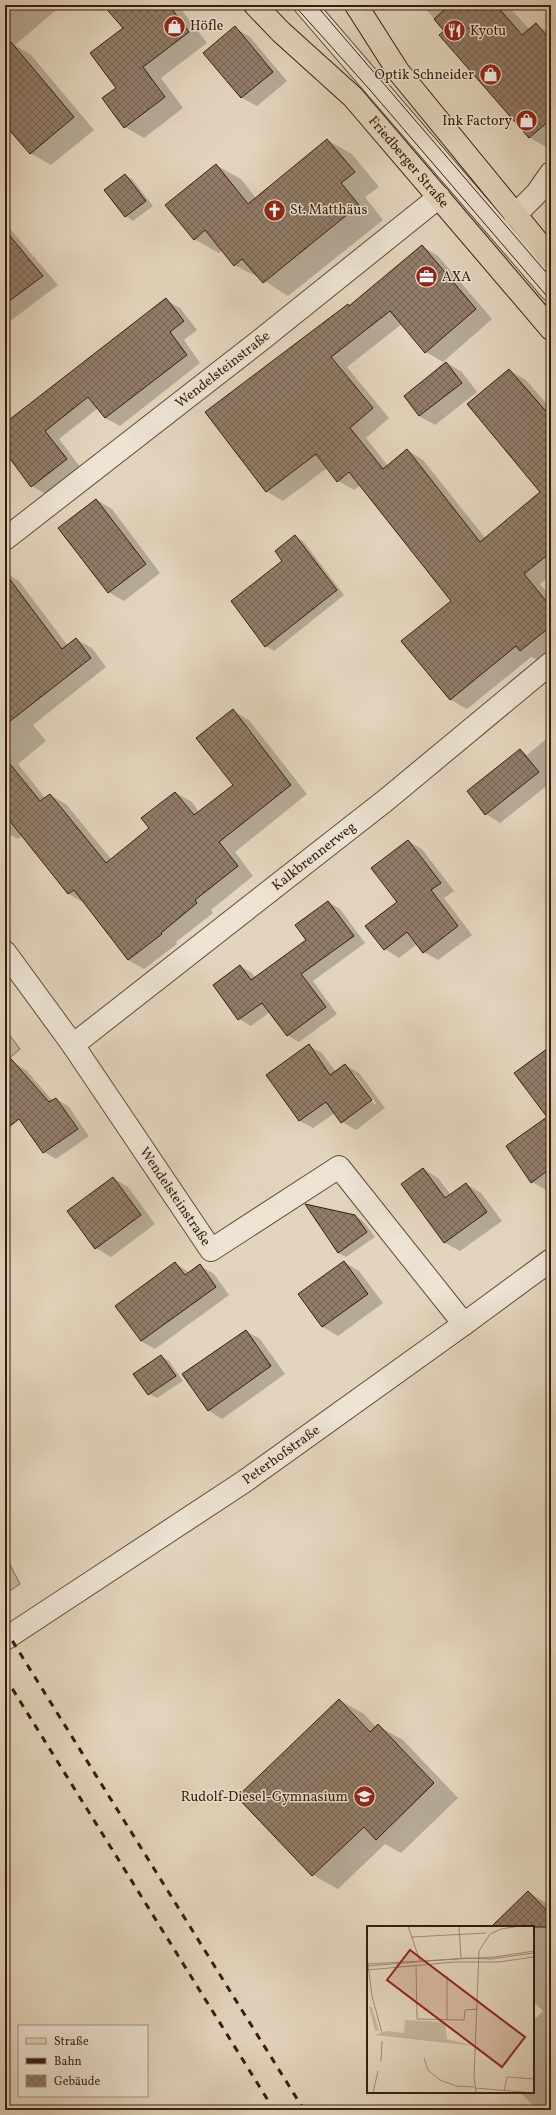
<svg xmlns="http://www.w3.org/2000/svg" width="556" height="2115" viewBox="0 0 556 2115" font-family="Vollkorn,serif">
<defs>
<pattern id="building-cross-hatch" width="8" height="8" patternUnits="userSpaceOnUse"><rect width="8" height="8" fill="#917c69"/><path d="M0 0l8 8M0 8l8-8" fill="none" stroke="#776555"/></pattern>
</defs>
<rect width="100%" height="100%" fill="#e3d5bd"/>
<filter id="stains"><feTurbulence type="fractalNoise" baseFrequency=".005" numOctaves="4"/><feColorMatrix values="0 0 0 0 .2 0 0 0 0 .09 0 0 0 0 .02 0 0 0 .5 -.17"/></filter>
<radialGradient id="worn" r=".72"><stop offset=".6" stop-color="#630" stop-opacity="0"/><stop offset="1" stop-color="#630" stop-opacity=".3"/></radialGradient>
<g fill="#c6b69f" stroke="#7f6956">
<path d="M5,1029L20,1049L5,1062Z"/>
<path d="M5,1555L20,1584L5,1594Z"/>
</g>
<g fill="#0003" fill-rule="evenodd">
<path d="M5,5H62L15,45L31,55L94,130L51,165L30,153L5,123V47L12,41L5,38Z"/>
<path d="M106,5H178L207,43L161,78L183,108L144,138L125,127L117,88L124,28Z"/>
<path d="M422,5H504L512,10L530,30L536,25L551,33V150L529,137L445,31Z"/>
<path d="M235,28L250,37L287,81L257,106L242,98L205,54Z"/>
<path d="M327,140L352,154L379,187L365,197L383,220L288,296L260,278L234,265L223,250L219,253L194,239L216,165L241,179L256,198Z"/>
<path d="M125,175L133,180L153,206L133,221L126,216Z"/>
<path d="M5,223L58,285L5,325Z"/>
<path d="M422,246L438,256L492,319L443,362L426,352L402,324L347,367L389,418L366,438L388,466L407,450L423,460L486,539L542,492L509,370L526,380L551,409V575L540,584L551,597V649L538,660L531,657L467,709L451,700L403,641L452,601L360,486L354,490L338,481L327,468L283,501L266,491L350,307Z"/>
<path d="M166,300L180,308L197,330L184,340L200,363L120,426L105,418L98,408L59,439L81,468L46,494L32,486L5,451V425Z"/>
<path d="M447,363L462,372L477,392L435,425L419,416Z"/>
<path d="M97,500L112,509L160,573L124,601L108,592Z"/>
<path d="M295,536L303,541L344,595L274,651L266,646L284,561Z"/>
<path d="M5,572L19,581L68,646L76,639L92,648L106,667L33,725L46,741L18,764L45,798L50,795L66,804L112,860L150,828L176,793L192,802L199,812L235,785L233,711L249,720L307,794L235,852L253,876L211,910L213,913L176,942L177,944L144,969L128,960L84,903L69,894L23,835L18,839L5,832Z"/>
<path d="M551,735V786L549,784L500,823L486,814L520,750L527,755Z"/>
<path d="M408,841L422,849L454,891L444,898L472,935L438,960L424,952L417,944L399,958L385,949L398,902Z"/>
<path d="M328,902L340,909L365,943L313,981L337,1014L299,1042L287,1035L270,1012L251,1026L239,1019L214,986L240,966L252,973L255,978L307,940Z"/>
<path d="M309,1046L322,1053L336,1072L345,1065L359,1073L385,1108L356,1130L342,1122L335,1113L313,1128L300,1121L267,1075ZM352,1075H355L376,1103L375,1105Z"/>
<path d="M551,1047V1187L546,1190L532,1182L549,1117Z"/>
<path d="M14,1063L26,1070L53,1101L56,1099L68,1106L89,1136L56,1159L44,1152L5,1096V1070Z"/>
<path d="M423,1169L438,1178L451,1195L466,1184L481,1193L502,1221L460,1251L445,1243L402,1184Z"/>
<path d="M113,1178L128,1187L155,1224L111,1257L96,1248Z"/>
<path d="M306,1206L355,1216L363,1221L375,1237L346,1257L338,1253Z"/>
<path d="M344,1262L359,1271L383,1303L338,1336L323,1327L299,1294Z"/>
<path d="M175,1263L190,1273L200,1266L214,1274L229,1295L155,1349L141,1341Z"/>
<path d="M246,1331L260,1339L285,1374L222,1419L208,1410Z"/>
<path d="M161,1356L169,1361L183,1381L157,1398L149,1394Z"/>
<path d="M339,1700L364,1714L376,1727L378,1726L403,1740L458,1798L401,1853L385,1844L338,1889L313,1875Z"/>
<path d="M528,1892L551,1906V2110H537L520,2092H533V2021L543,2011L533,2001V1927H492Z"/>
</g>
<g fill="url(#building-cross-hatch)" stroke="#381c0e">
<path d="M103,5H169L189,32L143,67L165,97L124,128L102,98L116,88L90,53L123,28Z"/>
<path d="M450,5H496L522,35L536,23L551,41V119L529,138L439,35L444,31L434,19Z"/>
<path d="M235,26L273,72L241,98L203,53Z"/>
<path d="M5,35L74,117L30,154L5,125Z"/>
<path d="M327,139L355,172L341,183L359,205L263,283L242,259L234,266L205,230L194,240L165,205L216,164L248,204Z"/>
<path d="M125,174L146,201L125,217L104,190Z"/>
<path d="M5,230L43,276L5,304Z"/>
<path d="M422,245L476,309L425,353L390,311L331,357L373,408L350,428L383,469L407,449L480,542L540,492L467,404L509,369L551,417V552L524,574L551,607V626L520,651L516,646L450,700L401,641L451,601L349,472L337,482L316,454L266,492L205,412L348,304L349,306Z"/>
<path d="M166,298L184,321L170,332L187,355L105,418L88,397L45,431L67,459L31,487L5,452V423Z"/>
<path d="M446,362L462,383L419,416L404,396Z"/>
<path d="M96,499L146,564L108,593L58,528Z"/>
<path d="M295,535L337,590L265,647L231,601L282,561L275,551Z"/>
<path d="M5,573L62,649L76,638L91,658L5,725Z"/>
<path d="M233,709L291,785L219,842L238,866L195,900L197,903L161,933L162,934L128,960L74,890L68,894L5,815V758L40,801L50,794L106,863L149,828L141,818L175,792L194,815L233,785L196,738Z"/>
<path d="M520,749L539,772L485,815L467,791Z"/>
<path d="M408,840L441,883L431,890L458,926L423,953L407,932L384,950L365,926L397,902L371,868Z"/>
<path d="M328,901L354,936L301,974L326,1007L287,1036L262,1003L238,1020L213,985L240,965L251,980L306,940L295,925Z"/>
<path d="M309,1044L330,1075L345,1064L372,1100L341,1123L326,1102L299,1121L266,1075Z"/>
<path d="M551,1046V1168L531,1183L506,1146L547,1117L514,1073Z"/>
<path d="M5,1052L49,1102L56,1098L78,1129L43,1153L19,1119L5,1130Z"/>
<path d="M423,1168L445,1198L466,1183L487,1212L444,1243L401,1184Z"/>
<path d="M113,1177L141,1215L95,1249L67,1211Z"/>
<path d="M305,1204L355,1215L367,1232L338,1253Z"/>
<path d="M344,1261L368,1294L322,1327L298,1294Z"/>
<path d="M175,1262L185,1275L200,1264L216,1287L141,1341L115,1306Z"/>
<path d="M246,1330L271,1366L208,1411L182,1374Z"/>
<path d="M161,1355L176,1376L148,1395L133,1374Z"/>
<path d="M339,1699L370,1732L378,1724L434,1783L376,1840L364,1827L312,1876L237,1797Z"/>
<path d="M528,1891L551,1915V1927H491Z"/>
</g>
<g fill="none" stroke-linecap="round" stroke-linejoin="round">
<defs>
<g id="minor">
<path d="M305,5L551,290"/>
<path d="M515,215L537,193L551,173"/>
<path id="s1" d="M5,539L257,343L439,197"/>
<path id="s2" d="M5,952L73,1045L211,1250L339,1167L464,1324"/>
<path id="s3" d="M73,1045L386,800L551,663"/>
<path id="s4" d="M5,1639L245,1481L464,1324L551,1260"/>
</g>
<g id="major">
<path id="s5" d="M255,5L281,32L353,97L551,329"/>
<path d="M356,5L398,71L551,258"/>
</g>
</defs>
<use href="#minor" stroke="#634a3a" stroke-width="24"/>
<use href="#major" stroke="#381c0e" stroke-width="24"/>
<use href="#minor" stroke="#ede4d4" stroke-width="22"/>
<use href="#major" stroke="#e3d5bd" stroke-width="22"/>
<g stroke="#381c0e" stroke-width="1">
<path d="M294,5L370,90L551,301"/>
<path d="M316,5L551,278"/>
</g>
<g stroke="#381c0e" stroke-width="3" stroke-dasharray="7 7" stroke-linecap="butt">
<path d="M5,1629L304,2110"/>
<path d="M5,1677L274,2110"/>
</g>
</g>
<defs>
<symbol id="shop-disc" viewBox="-11 -11 22 22"><circle r="9.5" fill="#8f2418" stroke="#ede4d4"/><path d="M-5-2.5h2.3a2.7 3.5 0 0 1 5.4 0H5L5.5 6h-11ZM-1.5-2.5h3a1.5 2.3 0 0 0-3 0Z" fill="#fff"/></symbol>
<symbol id="restaurant-disc" viewBox="-11 -11 22 22"><circle r="9.5" fill="#8f2418" stroke="#ede4d4"/><path d="M-5-6h1v4h1v-4h1v4h1v-4h1v5L-1.5 .5V6h-2V.5L-5-1ZM5-6V6H3V1.5H1.5Q1.5-4 5-6Z" fill="#fff"/></symbol>
<symbol id="church-disc" viewBox="-11 -11 22 22"><circle r="9.5" fill="#8f2418" stroke="#ede4d4"/><path d="M-1.2-6h2.4v3.5h3.3v2.4h-3.3V6h-2.4V-.1h-3.3v-2.4h3.3Z" fill="#fff"/></symbol>
<symbol id="office-disc" viewBox="-11 -11 22 22"><circle r="9.5" fill="#8f2418" stroke="#ede4d4"/><path d="M-6-3h4V-5.5h4V-3h4V5H-6ZM-1-4.5V-3h2v-1.5ZM-6 0V1H6V0Z" fill="#fff"/></symbol>
<symbol id="school-disc" viewBox="-11 -11 22 22"><circle r="9.5" fill="#8f2418" stroke="#ede4d4"/><path d="M0-5L7-2L0 1L-7-2ZM-4 1L0 2.5L4 1V4Q0 6-4 4Z" fill="#fff"/></symbol>
</defs>
<g fill-rule="evenodd">
<use href="#shop-disc" x="162" y="14" width="25" height="25"/>
<use href="#restaurant-disc" x="442" y="18" width="25" height="25"/>
<use href="#shop-disc" x="478" y="62" width="25" height="25"/>
<use href="#shop-disc" x="514" y="108" width="25" height="25"/>
<use href="#church-disc" x="262" y="198" width="25" height="25"/>
<use href="#office-disc" x="414" y="264" width="25" height="25"/>
<use href="#school-disc" x="352" y="1784" width="25" height="25"/>
</g>
<g text-anchor="middle" dominant-baseline="central" stroke-width="3" stroke-linejoin="round" paint-order="stroke">
<g font-size="14" fill="#381c0e" stroke="#ede4d4" text-anchor="start">
<text x="190" y="26">Höfle</text>
<text x="470" y="31">Kyotu</text>
<text x="474" y="75" text-anchor="end">Optik Schneider</text>
<text x="512" y="121" text-anchor="end">Ink Factory</text>
<text x="290" y="210">St. Matthäus</text>
<text x="442" y="277">AXA</text>
<text x="348" y="1797" text-anchor="end">Rudolf-Diesel-Gymnasium</text>
</g>
<g font-size="14" fill="#381c0e" stroke="#ede4d4">
<text stroke="none"><textPath href="#s5" startOffset="220">Friedberger Straße</textPath></text>
<text stroke="none"><textPath href="#s1" startOffset="276">Wendelsteinstraße</textPath></text>
<text stroke="none"><textPath href="#s3" startOffset="306">Kalkbrennerweg</textPath></text>
<text stroke="none"><textPath href="#s2" startOffset="298">Wendelsteinstraße</textPath></text>
<text stroke="none"><textPath href="#s4" startOffset="332">Peterhofstraße</textPath></text>
</g>
</g>
<g transform="translate(367 1926)">
<rect width="167" height="167" fill="#e3d5bd"/>
<path d="M2,81H5L7,88L12,105H8ZM38,94L78,96L80,113L107,120L8,109L20,105L37,107Z" fill="#c6b69f"/>
<path fill="none" stroke="#9f8b77" stroke-width="1" d="M41,0L53,35M92,0L94,32M45,11L119,7M0,31L5,70L15,107M0,38L128,31L167,25M49,39L50,93L97,94L98,84L111,83M0,40L99,32L124,33L167,27M0,44L87,36H131L167,31M80,93V50M57,132L61,144L73,154L89,160L107,161M14,135L15,115M108,162L167,167M137,165L140,151L167,153M6,167L11,145M109,167L107,151L112,25L123,8L134,3L153,0"/>
<path fill="#8f2418" fill-opacity="0.15" stroke="#8f2418" stroke-width="2" d="M43,24L158,111L135,141L20,54Z"/>
<rect width="167" height="167" fill="none" stroke="#381c0e" stroke-width="2"/>
</g>
<rect width="556" height="2115" fill="none" stroke="#e3d5bd" stroke-width="20"/>
<rect x="6" y="6" width="544" height="2103" fill="none" stroke="#381c0e" stroke-width="2"/>
<rect x="10" y="10" width="536" height="2095" fill="none" stroke="#381c0e"/>
<rect x="18" y="2025" width="130" height="72" fill="#ede4d4" stroke="#a59485"/>
<rect x="26" y="2038" width="20" height="6" fill="#e3d5bd" stroke="#a59485"/>
<text x="54" y="2045" font-size="12" fill="#381c0e">Straße</text>
<rect x="26" y="2058" width="20" height="6" fill="#381c0e" stroke="#a59485"/>
<text x="54" y="2065" font-size="12" fill="#381c0e">Bahn</text>
<rect x="26" y="2075" width="20" height="12" fill="url(#building-cross-hatch)" stroke="#a59485"/>
<text x="54" y="2085" font-size="12" fill="#381c0e">Gebäude</text>
<rect width="100%" height="100%" filter="url(#stains)"/>
<rect width="100%" height="100%" fill="url(#worn)"/>
</svg>
